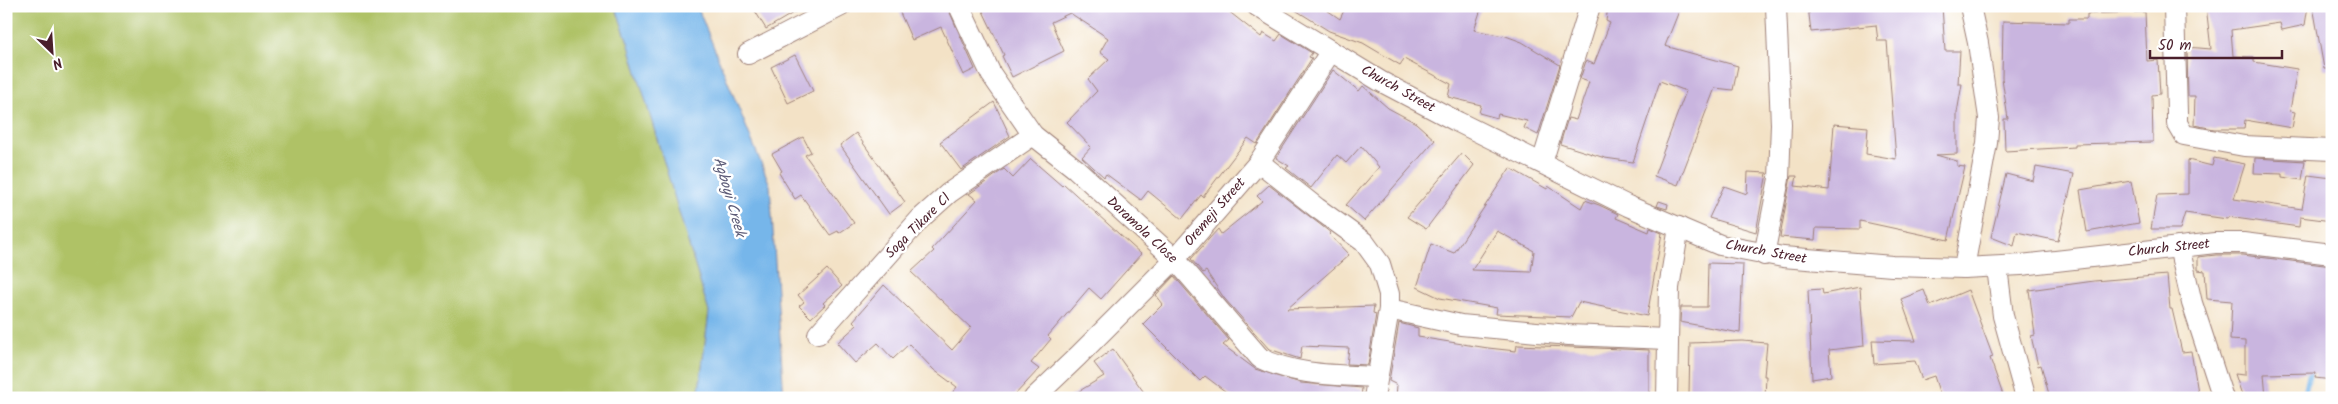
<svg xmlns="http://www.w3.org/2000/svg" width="2338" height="404" viewBox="0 0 2338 404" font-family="Kalam,sans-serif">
<rect width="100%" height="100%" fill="#fff"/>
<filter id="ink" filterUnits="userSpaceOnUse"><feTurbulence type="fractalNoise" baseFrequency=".02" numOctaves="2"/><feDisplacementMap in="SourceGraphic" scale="10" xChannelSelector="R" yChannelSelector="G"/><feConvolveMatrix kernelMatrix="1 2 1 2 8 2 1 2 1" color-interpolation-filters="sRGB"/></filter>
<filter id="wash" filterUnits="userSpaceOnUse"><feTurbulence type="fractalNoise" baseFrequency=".0096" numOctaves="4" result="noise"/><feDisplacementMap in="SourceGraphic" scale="20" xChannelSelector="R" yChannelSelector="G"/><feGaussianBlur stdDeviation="1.12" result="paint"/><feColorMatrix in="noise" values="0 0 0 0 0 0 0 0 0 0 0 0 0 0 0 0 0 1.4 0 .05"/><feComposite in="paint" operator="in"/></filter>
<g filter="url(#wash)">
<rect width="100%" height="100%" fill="#f3e2c6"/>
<path fill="#afc266" stroke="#7c7048" d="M6,6H615L628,42L709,312L698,398H6Z"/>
<path fill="#76b6ea" stroke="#606a8a" d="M615,6H697L770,185L784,398H698L709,312L628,42Z"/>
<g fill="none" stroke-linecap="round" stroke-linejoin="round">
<path stroke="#76b6ea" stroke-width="5" d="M2304,398L2311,366"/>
</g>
<g id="blocks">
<g fill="#c9b5df" fill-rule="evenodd">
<path d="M752,6H805L766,29Z"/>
<path d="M897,6H947L975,69L963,75L941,27L912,40Z"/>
<path d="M972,6H1222L1261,37L1263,33L1276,41L1281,34L1312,53L1309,57L1312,58L1257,144L1248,138L1203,197L1201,195L1182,219L1148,191L1141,200L1106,174L1104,177L1082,157L1091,147L1067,122L1097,91L1088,79L1109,59L1100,52L1108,38L1070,13L1051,22L1064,51L1012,77L1002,56L1004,55L981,7L974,10Z"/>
<path d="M1289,6H1321L1340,19L1346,6H1482L1474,30L1503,36V35L1522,42L1560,65L1538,135L1524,128L1527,121L1498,114L1497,118L1479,113L1481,105L1448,97L1451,84L1404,59L1400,65L1363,43L1329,31Z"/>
<path d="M1608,6H1681L1665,46L1738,66L1733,90L1715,88L1678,185L1654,176L1686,91L1660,81L1633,162L1605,158L1560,144L1568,118L1576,120L1589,82L1580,79L1586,61L1594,64L1610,23L1606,21Z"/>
<path d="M1808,6H1942L1945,51H1960L1958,84H1962L1957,113V154L1936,155L1957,161V166L1965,167L1948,240L1860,221V229L1816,228L1815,240L1780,237L1791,176H1797L1795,186L1829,190L1834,124L1868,127L1866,154L1896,159L1887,41H1878L1876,25L1811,32Z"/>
<path d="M2206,6H2308L2305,25L2282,30L2280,23L2231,30L2233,56L2254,57V62L2297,69L2290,111L2295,112L2292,128L2245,120L2244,129H2214L2194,125L2195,96H2188L2187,47L2211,49Z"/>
<path d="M2313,6H2332V69H2324Z"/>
<path d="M2145,12L2147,61L2158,60L2160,94L2152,95L2153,142L2075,144V147L2005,151L2004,119H2008L2002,78L2003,21L2069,23V19H2087V14Z"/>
<path d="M795,55L813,91L788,103L771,67Z"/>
<path d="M1333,70L1359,91L1363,86L1388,108L1416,123L1435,140L1364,221L1346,205L1379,167L1361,146L1346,163L1337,155L1311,188L1286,168L1289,166L1276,158Z"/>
<path d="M994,102L1010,136L961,170L940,142Z"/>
<path d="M856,133L905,202L889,214L840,145Z"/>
<path d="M803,137L811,152L805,155L854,223L839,233L838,231L830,235L801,195L795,199L779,173L782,171L772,154Z"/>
<path d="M1462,153L1474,165L1426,229L1407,217Z"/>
<path d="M2214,158L2245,164L2234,199L2302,209L2308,175L2332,178V221L2300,217L2299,227L2228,217L2227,219L2185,213L2180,229H2151L2157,195L2188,194V160L2212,166Z"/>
<path d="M2255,158L2305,161L2302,180L2282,177V174L2254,173Z"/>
<path d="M1031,159L1062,186L1064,184L1141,254L1101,299L1089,288L1048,336L1051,339L1031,363L1039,369L1012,398H948L957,387L934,370L909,344L893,359L878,343L855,363L837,343L857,325L853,321L884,285L952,350L971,328L911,272L934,251L932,249L977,200L969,194L1004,169L1013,178Z"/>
<path d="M2036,167L2074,174L2058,241L2017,232L2014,246L1991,237L2006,174L2033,181Z"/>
<path d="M1510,168L1547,189L1548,186L1581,208L1585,200L1599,205L1618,214L1616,218L1649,232L1650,228L1662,233L1647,316L1579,302L1571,317L1496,314L1497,308L1440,298L1417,287L1431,244L1454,253ZM1497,231L1534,251L1531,272L1472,270Z"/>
<path d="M1748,172L1767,173L1756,232L1709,218L1724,186L1747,194Z"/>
<path d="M2131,181L2139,223L2087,232L2080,190Z"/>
<path d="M1269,185L1331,233L1329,234L1349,255L1287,309L1374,306L1373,313L1376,314L1368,365L1347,364L1349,348L1302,346L1300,359L1269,349L1224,298L1206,271L1203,273L1191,259L1218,229L1221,234L1262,201L1257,196Z"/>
<path d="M1659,201L1668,204L1667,209L1657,206Z"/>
<path d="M2216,255H2242L2332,266V380L2315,378L2316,373L2264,374L2266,398H2243L2235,374L2245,375V341L2230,340L2232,301L2207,299L2205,271L2198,270V257Z"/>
<path d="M1708,263L1743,264L1740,333L1680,322L1681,307H1707Z"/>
<path d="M827,269L842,286L823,303L825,305L811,318L799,306L804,302L798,295Z"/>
<path d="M2167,275L2170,309H2172L2182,352L2191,351L2199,398H2050L2041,365L2038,366L2031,336L2035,335L2029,290L2094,281Z"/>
<path d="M1174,276L1229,340L1223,345L1255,369L1301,383L1362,388L1361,398H1234L1205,376L1200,381L1143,324L1163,304L1156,295Z"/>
<path d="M1860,287L1864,346L1829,350L1831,376L1812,379L1808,290L1822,289L1823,294Z"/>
<path d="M1924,290L1930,306L1968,290L1993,357L1990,358L2004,398H1941L1934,376L1922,380L1915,361L1874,364L1872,340L1916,341L1901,299Z"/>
<path d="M1399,323L1418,328V337L1488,348L1516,351L1517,345L1649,350V398H1396L1397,385L1389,381Z"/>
<path d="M1742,341L1767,343L1764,376H1766L1765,398L1689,395L1690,343Z"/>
<path d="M1113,349L1148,398H1068L1104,376L1094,363Z"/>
</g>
</g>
</g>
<g filter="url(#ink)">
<use href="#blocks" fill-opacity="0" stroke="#9e8078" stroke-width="1"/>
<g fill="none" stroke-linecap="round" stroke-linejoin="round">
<defs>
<g id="minor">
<path d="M959,6L991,74L1033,135L1076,169L1175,259L1260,358C1296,376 1337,375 1377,377"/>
<path d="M1257,6L1380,81L1458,122L1628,206L1720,245L1783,257L1892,266L1964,268L2021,265L2215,243H2243L2332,254"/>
<path d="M2174,6L2177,113V123L2184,135L2244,146L2332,150"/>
<path d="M748,54L841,6"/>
<path d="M1259,162L1317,208L1364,242L1380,264L1389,294V309L1374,398"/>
<path d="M1542,163L1590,6"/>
<path d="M2179,247L2192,303L2223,398"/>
<path d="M1764,255L1779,179L1781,124L1776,6"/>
<path d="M1997,267L2003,316L2026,398"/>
<path d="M1964,268L1987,143L1989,118L1978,43L1970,6"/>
<path d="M1389,309L1461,325L1569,335L1667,339"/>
<path d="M818,334L920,219L949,193L1033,135"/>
<path d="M1034,398L1078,356L1175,259L1259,162L1331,51"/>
<path d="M1667,398L1669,288L1679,227"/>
</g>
</defs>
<use href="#minor" stroke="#9e8078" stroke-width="22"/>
<use href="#minor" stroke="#fff" stroke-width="20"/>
</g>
</g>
<g text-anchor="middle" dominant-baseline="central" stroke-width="5" stroke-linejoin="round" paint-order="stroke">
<g font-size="14" fill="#4a1f2b" stroke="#fff">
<text transform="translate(1398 89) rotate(29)">Church Street</text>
<text transform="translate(1215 212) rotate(-49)">Oremeji Street</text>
<text transform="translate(918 226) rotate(-45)">Soga Tikare Cl</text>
<text transform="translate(1142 230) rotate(43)">Daramola Close</text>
<text transform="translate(2169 248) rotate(-6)">Church Street</text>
<text transform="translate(1766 252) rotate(10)">Church Street</text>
</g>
<g font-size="15" font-style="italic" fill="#5c5b77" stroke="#fff">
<text transform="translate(729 197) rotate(74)">Agboyi Creek</text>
</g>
</g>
<rect width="2338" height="404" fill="none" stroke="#fff" stroke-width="25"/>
<g transform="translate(52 52) rotate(155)" stroke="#ffffff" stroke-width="4" paint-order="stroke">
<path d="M0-4L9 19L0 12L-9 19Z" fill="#4a1f2b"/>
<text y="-8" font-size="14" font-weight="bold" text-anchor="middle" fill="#4a1f2b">N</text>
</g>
<path d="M2150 50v8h132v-8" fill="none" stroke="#4a1f2b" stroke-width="2.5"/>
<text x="2158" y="50" font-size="15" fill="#4a1f2b" stroke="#ffffff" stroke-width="4" paint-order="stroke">50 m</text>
</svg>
